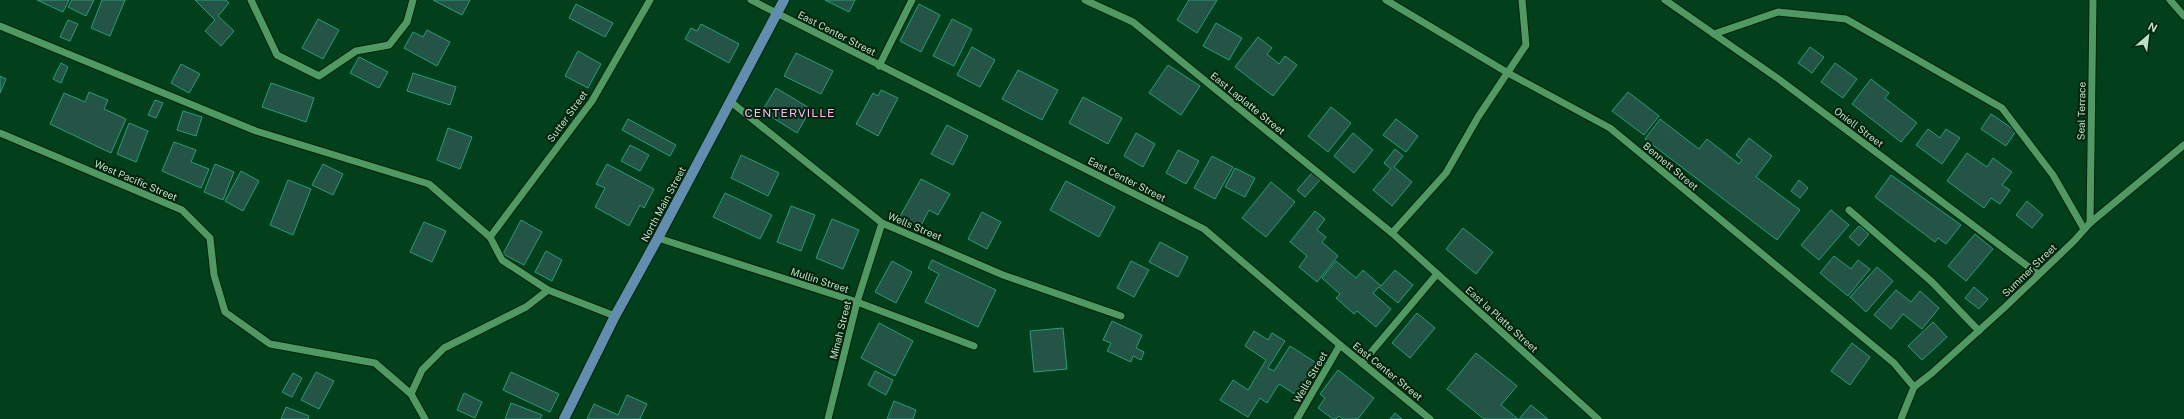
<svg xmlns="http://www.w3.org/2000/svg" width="2184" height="419" viewBox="0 0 2184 419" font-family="'Public Sans',sans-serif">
<rect width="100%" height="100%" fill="#01401a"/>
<g fill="#235445" stroke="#2b9b7c">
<path d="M37,0H69L63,12Z"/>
<path d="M72,0H94L86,16L68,7Z"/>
<path d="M102,0H125L110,36L91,28Z"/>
<path d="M195,0H226L229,3L218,16L234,31L221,46L205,31L215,20Z"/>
<path d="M433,0H470L462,15Z"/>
<path d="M825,0H855L849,12Z"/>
<path d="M1189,0H1217L1197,33L1177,20Z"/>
<path d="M576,4L613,23L605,37L569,18Z"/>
<path d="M919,4L940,15L921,52L900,41Z"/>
<path d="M318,19L339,30L323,59L302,48Z"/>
<path d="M952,19L972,29L954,66L933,56Z"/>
<path d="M68,20L78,24L70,41L60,37Z"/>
<path d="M1216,23L1242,38L1229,60L1203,46Z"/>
<path d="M701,24L739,44L729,63L685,39L691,28L697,31Z"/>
<path d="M427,30L450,42L437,66L404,48L413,32L423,37Z"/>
<path d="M1258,37L1272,48L1267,54L1279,64L1285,56L1297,65L1273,96L1235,67Z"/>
<path d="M972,47L995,60L980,87L957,75Z"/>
<path d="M1810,47L1824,57L1812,73L1798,63Z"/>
<path d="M578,51L601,64L588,88L565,76Z"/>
<path d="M796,53L833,71L821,94L784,76Z"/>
<path d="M359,57L388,72L379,88L350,73Z"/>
<path d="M61,63L68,67L61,83L53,79Z"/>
<path d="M1835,63L1857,79L1843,98L1821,82Z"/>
<path d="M181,64L200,74L189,93L171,83Z"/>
<path d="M1168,65L1200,86L1181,115L1149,93Z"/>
<path d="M1018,70L1058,90L1042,120L1002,99Z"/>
<path d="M413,73L456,87L450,105L407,91Z"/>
<path d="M0,76L6,79L0,93Z"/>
<path d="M1871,79L1889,93L1885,98L1917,123L1901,142L1852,104Z"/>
<path d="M271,83L314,98L306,122L262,107Z"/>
<path d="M776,88L811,109L797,133L762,111Z"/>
<path d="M881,90L898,98L878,136L856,124L873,93L878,96Z"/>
<path d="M89,92L108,100L104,109L126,119L111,153L50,124L64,93L85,102Z"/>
<path d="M1628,92L1659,116L1644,135L1612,111Z"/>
<path d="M1083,97L1122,118L1108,144L1069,123Z"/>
<path d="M155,100L163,103L156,118L148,115Z"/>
<path d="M1331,107L1351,123L1328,152L1308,136Z"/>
<path d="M183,111L202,117L196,136L177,130Z"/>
<path d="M1991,114L2016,131L2006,146L1981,129Z"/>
<path d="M628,119L676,145L670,156L622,130Z"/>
<path d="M1396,119L1418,136L1406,152L1383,135Z"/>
<path d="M1660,119L1699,149L1707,139L1739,164L1742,160L1736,155L1749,138L1772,156L1756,177L1800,210L1777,240L1645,139Z"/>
<path d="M129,123L148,131L136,162L117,154Z"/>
<path d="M947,125L968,136L953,165L931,154Z"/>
<path d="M448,128L472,137L460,169L437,160Z"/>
<path d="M1928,129L1940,138L1946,129L1960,138L1942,164L1916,145Z"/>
<path d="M1136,133L1155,144L1143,167L1124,156Z"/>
<path d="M1353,133L1373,150L1354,173L1334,156Z"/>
<path d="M174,142L196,150L191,162L209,169L201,188L162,171Z"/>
<path d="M630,145L649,155L640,171L621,161Z"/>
<path d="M1395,149L1403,156L1394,167L1412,182L1392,206L1373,190L1391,169L1384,163Z"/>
<path d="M1178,150L1199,161L1186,184L1166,173Z"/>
<path d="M1967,153L1987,167L1993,158L2012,172L2002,185L2010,190L2000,204L1991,198L1984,208L1947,181Z"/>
<path d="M741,155L779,173L768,196L731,178Z"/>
<path d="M1212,156L1233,167L1215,199L1194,188Z"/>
<path d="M215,164L234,172L223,200L204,192Z"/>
<path d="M323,164L343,174L333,195L312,185Z"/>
<path d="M607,164L654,189L644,208L640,205L629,226L595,207L605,188L596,184Z"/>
<path d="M1235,168L1255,178L1245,197L1225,187Z"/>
<path d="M241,171L259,181L243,211L225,201Z"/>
<path d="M1312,173L1320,180L1305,197L1297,190Z"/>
<path d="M1891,175L1961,225L1946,244L1938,238L1935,242L1875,197Z"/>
<path d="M921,179L950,194L938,215L929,210L918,231L898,220Z"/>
<path d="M288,180L311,189L293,235L270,225Z"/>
<path d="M1799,180L1808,188L1800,198L1791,191Z"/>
<path d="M1066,181L1115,207L1099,237L1050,210Z"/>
<path d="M1271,182L1295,202L1266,237L1242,218Z"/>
<path d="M725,193L772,215L760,239L713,217Z"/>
<path d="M2027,201L2043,215L2032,228L2016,215Z"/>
<path d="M791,206L815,215L801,251L777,242Z"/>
<path d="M1831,210L1849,225L1819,260L1801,245Z"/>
<path d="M1315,211L1325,219L1317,230L1326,237L1322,242L1338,256L1317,282L1299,267L1307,256L1290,242Z"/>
<path d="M982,212L1001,222L987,249L968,239Z"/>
<path d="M832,219L859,230L843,269L816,258Z"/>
<path d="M521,220L542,232L524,265L503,254Z"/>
<path d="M424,222L446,231L432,262L410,252Z"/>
<path d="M1859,226L1869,234L1859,246L1849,237Z"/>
<path d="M1463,228L1493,252L1476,274L1446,249Z"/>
<path d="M1975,234L1993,249L1966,281L1948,266Z"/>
<path d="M1160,242L1188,257L1178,277L1149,262Z"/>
<path d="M546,251L562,260L552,281L535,272Z"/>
<path d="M1834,256L1851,269L1858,260L1870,269L1848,296L1820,273Z"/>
<path d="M932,260L996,290L978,327L925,302L939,274L928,268Z"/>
<path d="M892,261L912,272L896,303L875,292Z"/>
<path d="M1131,261L1149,270L1134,297L1117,288Z"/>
<path d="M1336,261L1356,278L1363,270L1381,286L1395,270L1413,285L1398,303L1379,287L1373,293L1391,309L1376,327L1357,311L1354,314L1336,298L1340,294L1322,278Z"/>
<path d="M1877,267L1893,281L1866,312L1850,297Z"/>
<path d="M1974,287L1988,299L1979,309L1965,298Z"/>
<path d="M1896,290L1911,302L1920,291L1939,308L1922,329L1903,314L1891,329L1874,315Z"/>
<path d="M1417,313L1435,328L1410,358L1392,343Z"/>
<path d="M1112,321L1142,335L1136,348L1144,352L1141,360L1133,356L1131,362L1107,351L1111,343L1103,340Z"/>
<path d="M1933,322L1947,337L1922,360L1908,346Z"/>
<path d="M879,323L913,341L895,376L861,358Z"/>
<path d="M1063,328L1067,369L1034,372L1030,331Z"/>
<path d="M1254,331L1268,340L1272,333L1285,341L1268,368L1274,371L1290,346L1318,364L1298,396L1279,384L1267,403L1260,398L1248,417L1220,400L1233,380L1248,390L1266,360L1245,346Z"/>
<path d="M1852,343L1870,357L1850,385L1831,371Z"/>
<path d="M1476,353L1517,386L1501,405L1518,419H1484L1447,389Z"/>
<path d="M1338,370L1374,398L1358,419H1343L1339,416L1336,419H1333L1318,408L1325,398L1320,394Z"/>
<path d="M875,371L893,380L886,395L868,385Z"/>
<path d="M316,372L334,381L319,409L301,400Z"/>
<path d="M511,372L559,394L550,412L503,390Z"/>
<path d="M293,373L302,378L292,397L282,392Z"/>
<path d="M464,393L482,402L475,418L457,410Z"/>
<path d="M627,395L647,404L640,419H587L594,404L618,415Z"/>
<path d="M894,401L916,410L913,419H887Z"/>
<path d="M511,403L542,415L540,419H505Z"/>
<path d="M1531,405L1548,419H1519Z"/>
<path d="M286,407L309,416L308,419H281Z"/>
<path d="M1395,413L1402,419H1390Z"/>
</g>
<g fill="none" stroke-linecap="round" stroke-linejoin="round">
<defs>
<g id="minor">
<path d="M251,0L277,55L319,76L356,51L389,45L407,22L413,0"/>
<path d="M751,0L1204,229L1340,345L1430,419"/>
<path d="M1085,0L1133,22L1392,233L1598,419"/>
<path d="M1386,0L1508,73L1610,128L1894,363L1914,387"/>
<path d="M1665,0L1780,80L2038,274"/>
<path d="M2170,0L2184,16"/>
<path d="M0,26L256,131L429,184L490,237L502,260L548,290L615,316"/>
<path d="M1714,34L1778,12L1846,19L2002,108L2053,175L2084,229"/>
<path d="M879,66L912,0"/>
<path d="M731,102L882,223L1003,275L1121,316"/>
<path d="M0,133L182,210L210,238L214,275L225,312L270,344L375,363L411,394L425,419"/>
<path d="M1849,210L1932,282L1979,331"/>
<path d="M2090,223L2093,0"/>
<path d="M1392,233L1446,173L1478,117L1526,45L1522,0"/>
<path d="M490,237L592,101L650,0"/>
<path d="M658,238L857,302L974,346"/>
<path d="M1362,363L1437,274"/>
<path d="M411,394L422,370L444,348L526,307L548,290"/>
<path d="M828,419L857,302L882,223"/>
<path d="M1297,419L1340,345"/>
<path d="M1901,419L1914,387L1932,373L2005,307L2074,241L2090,223L2184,145"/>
</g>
<path id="major" d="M564,419L615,316L658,238L784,0"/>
</defs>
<use href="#minor" stroke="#002309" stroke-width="9"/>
<use href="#major" stroke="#002309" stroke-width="12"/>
<use href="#minor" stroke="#519963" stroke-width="7"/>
<use href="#major" stroke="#618eae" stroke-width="10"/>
</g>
<g text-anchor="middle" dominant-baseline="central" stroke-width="4" stroke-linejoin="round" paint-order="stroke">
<g font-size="10" fill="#bde0c3" stroke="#04220d">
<text transform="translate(837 33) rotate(27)">East Center Street</text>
<text transform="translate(1248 103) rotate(39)">East Laplatte Street</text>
<text transform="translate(2081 111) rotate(-89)">Seal Terrace</text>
<text transform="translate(567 116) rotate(-54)">Sutter Street</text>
<text transform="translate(1859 127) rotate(37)">Oniell Street</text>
<text transform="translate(1671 166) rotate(40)">Bennett Street</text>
<text transform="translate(1127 179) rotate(27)">East Center Street</text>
<text transform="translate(136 180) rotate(23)">West Pacific Street</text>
<text transform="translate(663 204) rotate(-62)">North Main Street</text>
<text transform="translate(915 226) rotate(23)">Wells Street</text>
<text transform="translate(2029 270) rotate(-44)">Summer Street</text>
<text transform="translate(820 280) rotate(18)">Mullin Street</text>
<text transform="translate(1502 319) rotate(42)">East la Platte Street</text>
<text transform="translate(840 330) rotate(-76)">Minah Street</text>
<text transform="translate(1388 371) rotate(39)">East Center Street</text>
<text transform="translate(1310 377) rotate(-60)">Wells Street</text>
</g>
<g font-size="12" letter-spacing="1" fill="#f5b7ee" stroke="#04220d">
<text x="790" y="113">CENTERVILLE</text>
</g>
</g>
<g transform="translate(2148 36) rotate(28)" stroke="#04220d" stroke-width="3" paint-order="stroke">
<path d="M0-3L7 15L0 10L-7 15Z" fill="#bde0c3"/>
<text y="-6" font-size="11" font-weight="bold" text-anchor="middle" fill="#bde0c3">N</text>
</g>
</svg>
